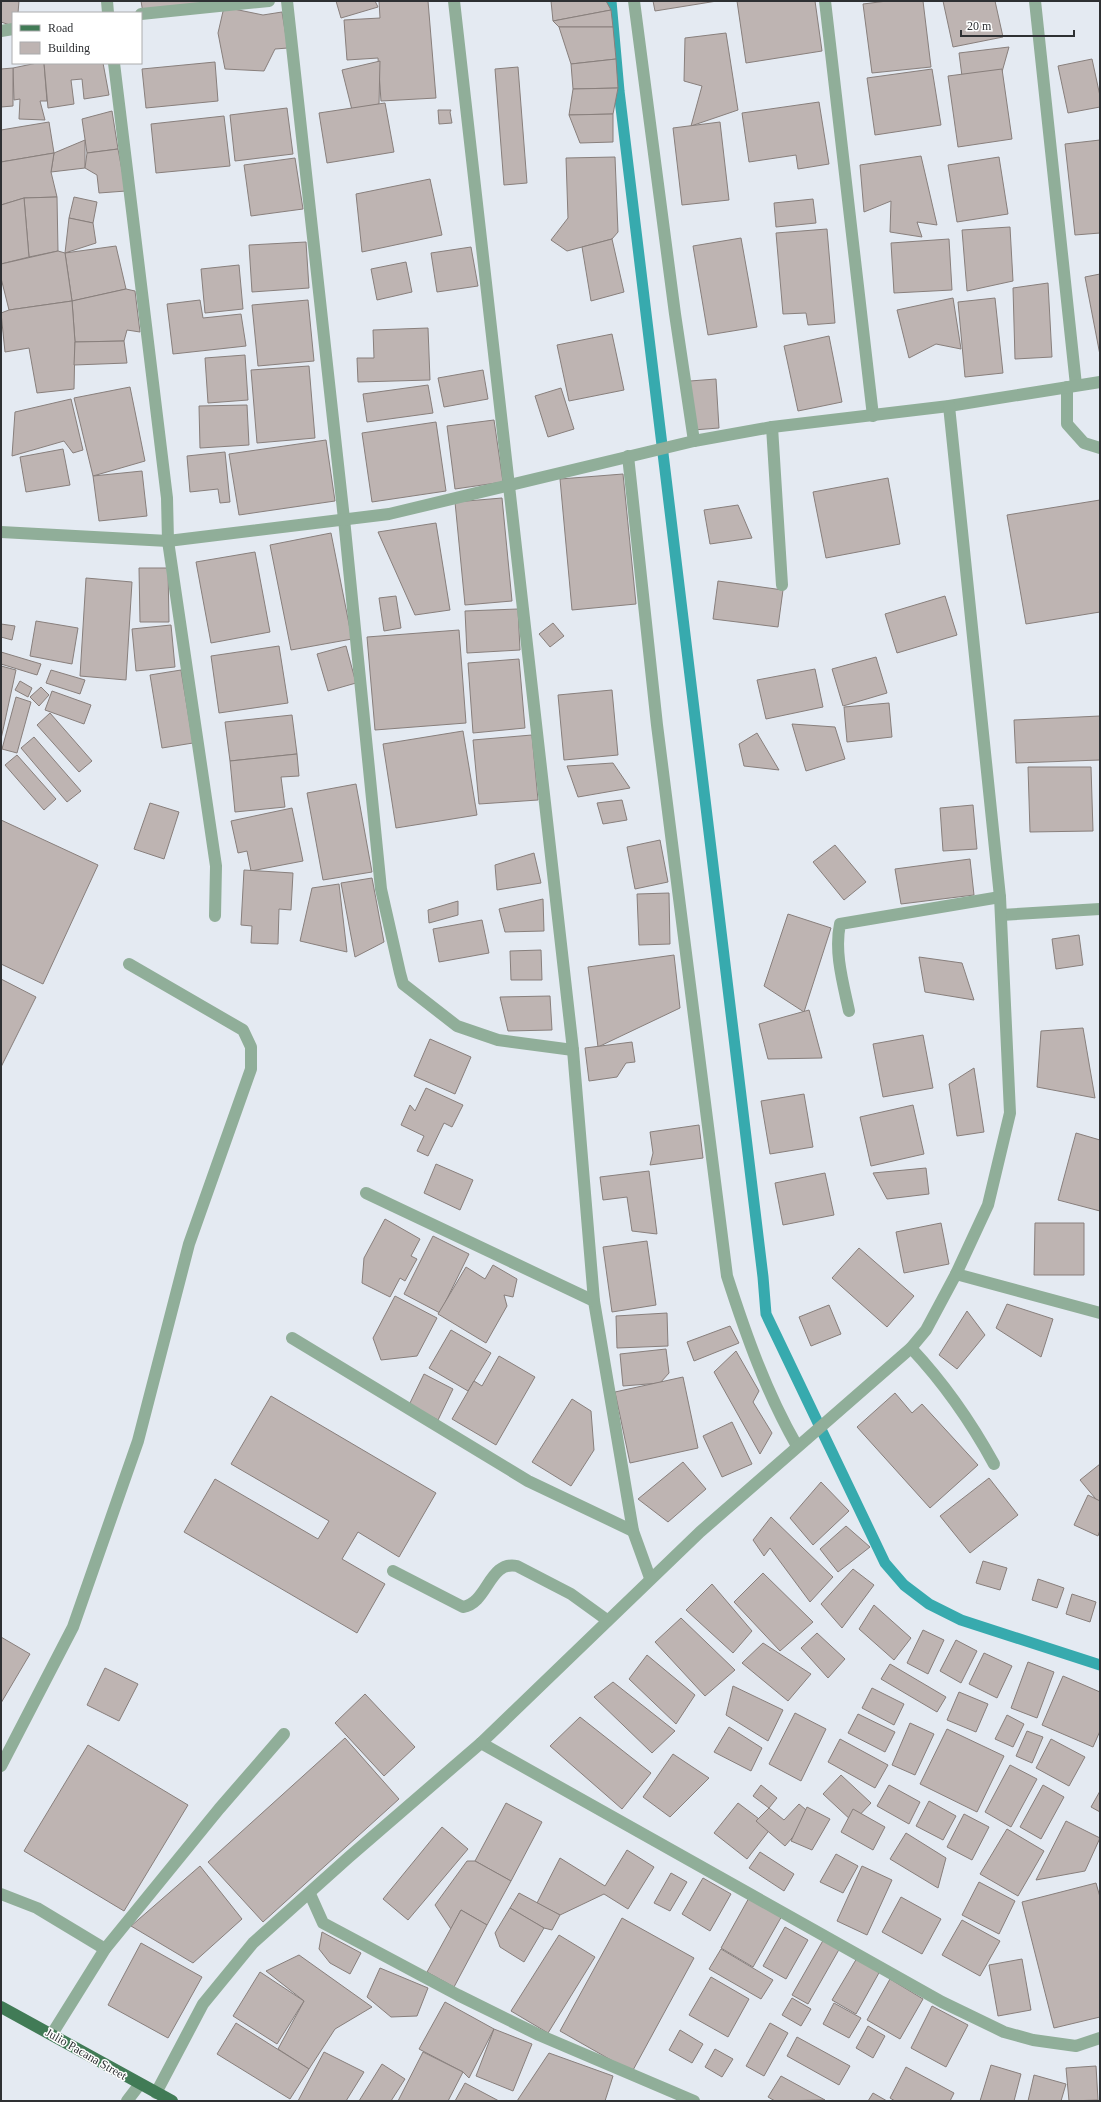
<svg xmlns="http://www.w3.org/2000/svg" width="1101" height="2102" viewBox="0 0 1101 2102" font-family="Georgia,serif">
<rect width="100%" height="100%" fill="#e4eaf2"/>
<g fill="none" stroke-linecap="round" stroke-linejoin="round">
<path stroke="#37aaae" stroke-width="11" d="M611,1L619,91L763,1277L766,1314L885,1563L904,1585L929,1604L961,1620L1100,1665"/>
</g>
<g fill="#beb4b2" stroke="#887f7c">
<path d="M1,1H19L18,13H13V26L1,22Z"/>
<path d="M141,1H205V5L143,13Z"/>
<path d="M336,1H375L378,7L341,18Z"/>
<path d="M379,1H428L436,98L381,101L378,58L347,60L344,20L380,18Z"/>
<path d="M551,1H606L611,10L553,21Z"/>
<path d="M653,1H717L655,11Z"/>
<path d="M737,1H815L822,51L746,63Z"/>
<path d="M887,1H923L931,67L872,73L863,4Z"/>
<path d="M943,1H995L1003,37L953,47Z"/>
<path d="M224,7L263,15L282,12L288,48L275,49L264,71L225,69L218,33Z"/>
<path d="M611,10L613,27H559L553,21Z"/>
<path d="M559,27H613L616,59L571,64Z"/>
<path d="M726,33L738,110L691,126L702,86L684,81L685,38Z"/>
<path d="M1009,47L1000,79L963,84L959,53Z"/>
<path d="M616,59L618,88L573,89L571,64Z"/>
<path d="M1092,59L1100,96V107L1068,113L1058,66Z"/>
<path d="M380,61L379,104L352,110L342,70Z"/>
<path d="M215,62L218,101L146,108L142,69Z"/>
<path d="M37,63H44L47,101H40L45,120L19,119L20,99L14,100L13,68Z"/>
<path d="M44,63H103L109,95L84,99L82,79L71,80L74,104L48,108Z"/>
<path d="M518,67L527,183L504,185L495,69Z"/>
<path d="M13,68V106L1,107V69Z"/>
<path d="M932,69L941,125L875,135L867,78Z"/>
<path d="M1002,69L1012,139L958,147L948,76Z"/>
<path d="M618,88L613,114L569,115L573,89Z"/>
<path d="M819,102L829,164L798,169L796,155L749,162L742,113Z"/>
<path d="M385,103L394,152L327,163L319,113Z"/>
<path d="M287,108L293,154L235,161L230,115Z"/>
<path d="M438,110H451L450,112L452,123L439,124Z"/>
<path d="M112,111L118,149L87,153L82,119Z"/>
<path d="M613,114V142L580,143L569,115Z"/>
<path d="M224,116L230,166L156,173L151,124Z"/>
<path d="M49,122L54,153L1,162V130Z"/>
<path d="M720,122L729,200L682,205L673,128Z"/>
<path d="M85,140V168L51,172L54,153Z"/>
<path d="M1100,140V233L1075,235L1065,144Z"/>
<path d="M118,149L126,191L99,193L97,175L85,168L87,153Z"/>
<path d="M54,153L51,172L57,197L24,198L1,205V162Z"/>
<path d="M921,156L937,225L917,222L922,237L890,232L891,201L864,212L860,165Z"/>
<path d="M615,157L618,232L612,239L567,251L551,240L568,218L566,158Z"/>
<path d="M999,157L1008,214L957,222L948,165Z"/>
<path d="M295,158L303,209L251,216L244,165Z"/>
<path d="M430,179L442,235L362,252L356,194Z"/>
<path d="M57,197L58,251L29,257L24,198Z"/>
<path d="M74,197L97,202L93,223L69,218Z"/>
<path d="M24,198L29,257L1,264V205Z"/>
<path d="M813,199L816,223L776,227L774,203Z"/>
<path d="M69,218L93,223L96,243L65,253Z"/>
<path d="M1010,227L1013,281L967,291L962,230Z"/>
<path d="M827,229L835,323L808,325L806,313L783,314L776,233Z"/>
<path d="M741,238L757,327L708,335L693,246Z"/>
<path d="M612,239L624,292L591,301L582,247Z"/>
<path d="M949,239L952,290L894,293L891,243Z"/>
<path d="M306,242L309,288L252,292L249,245Z"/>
<path d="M116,246L126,289L72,301L65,253Z"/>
<path d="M471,247L478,286L437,292L431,253Z"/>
<path d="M58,251L65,253L72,301L9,310L1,278V264Z"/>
<path d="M406,262L412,292L377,300L371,269Z"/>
<path d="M239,265L243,309L205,313L201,269Z"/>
<path d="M1100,274V355L1085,277Z"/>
<path d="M1048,283L1052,357L1015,359L1013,288Z"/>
<path d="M126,289L135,291L140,332L127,330L124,341L75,342L72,301Z"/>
<path d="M953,298L961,349L936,344L909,358L897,310Z"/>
<path d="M995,298L1003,373L965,377L958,302Z"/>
<path d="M200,300L203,318L241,314L246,346L173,354L167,304Z"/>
<path d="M308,300L314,361L258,366L252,305Z"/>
<path d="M72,301L75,342L74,389L37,393L29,348L5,352L1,313L9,310Z"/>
<path d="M428,328L430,380L358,382L357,358H374L373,330Z"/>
<path d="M612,334L624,390L569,401L557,345Z"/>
<path d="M829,336L842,402L798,411L784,346Z"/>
<path d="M124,341L127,363L74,365L75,342Z"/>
<path d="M245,355L248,400L208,403L205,358Z"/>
<path d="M309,366L315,438L257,443L251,370Z"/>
<path d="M483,370L488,399L444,407L438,378Z"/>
<path d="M716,379L719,428L693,430L690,381Z"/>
<path d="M428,385L433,413L367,422L363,394Z"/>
<path d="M130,387L145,461L93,476L74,398Z"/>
<path d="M561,388L574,429L548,437L535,396Z"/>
<path d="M71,399L83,450L73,453L64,441L12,456L15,412Z"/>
<path d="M247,405L249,445L200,448L199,406Z"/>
<path d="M494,420L503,482L455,489L447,426Z"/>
<path d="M436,422L446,491L372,502L362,433Z"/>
<path d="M326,440L335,501L239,515L229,454Z"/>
<path d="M63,449L70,485L26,492L20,457Z"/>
<path d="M225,452L230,502L220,503L218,489L190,492L187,456Z"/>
<path d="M142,471L147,516L99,521L93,476Z"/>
<path d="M623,474L636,604L572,610L560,479Z"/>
<path d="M888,478L900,544L826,558L813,492Z"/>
<path d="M502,498L512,601L465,605L455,502Z"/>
<path d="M1100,500V612L1026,624L1007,515Z"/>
<path d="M738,505L752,538L710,544L704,510Z"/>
<path d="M436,523L450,610L415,615L378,532Z"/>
<path d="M331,533L352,639L291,650L270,545Z"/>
<path d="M255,552L270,632L211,643L196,562Z"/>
<path d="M139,568H168L169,622H140Z"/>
<path d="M86,578L132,582L126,680L80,676Z"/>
<path d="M718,581L783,590L778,627L713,619Z"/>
<path d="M396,596L401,628L384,631L379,598Z"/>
<path d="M945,596L957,635L897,653L885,614Z"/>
<path d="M518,609L520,650L467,653L465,611Z"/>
<path d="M36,621L78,628L72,664L30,656Z"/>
<path d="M553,623L564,636L550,647L539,634Z"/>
<path d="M1,624L15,626L12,640L1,637Z"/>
<path d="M171,625L175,667L136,671L132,629Z"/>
<path d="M459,630L466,723L375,730L367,637Z"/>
<path d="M279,646L288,703L219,713L211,656Z"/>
<path d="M346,646L356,683L328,691L317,654Z"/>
<path d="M1,652L41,664L37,675L1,664Z"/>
<path d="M876,657L887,693L843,706L832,669Z"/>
<path d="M519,659L525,728L473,733L468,663Z"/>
<path d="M1,666L16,670L1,739Z"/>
<path d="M815,669L823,707L766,719L757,680Z"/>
<path d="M51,670L85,680L80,694L46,683Z"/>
<path d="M181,670L193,743L162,748L150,675Z"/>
<path d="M20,681L32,688L28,697L15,690Z"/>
<path d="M41,687L49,695L39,706L30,697Z"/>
<path d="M612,690L618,755L564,760L558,695Z"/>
<path d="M52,691L91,705L84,724L45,710Z"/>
<path d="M16,697L31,702L17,753L2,749Z"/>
<path d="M889,703L892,737L847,742L844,707Z"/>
<path d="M50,713L92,761L79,772L37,725Z"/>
<path d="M292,715L297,754L230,761L225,722Z"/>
<path d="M1100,716V760L1016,763L1014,720Z"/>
<path d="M792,724L835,727L845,759L806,771Z"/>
<path d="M463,731L477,815L396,828L383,744Z"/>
<path d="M757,733L779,770L744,766L739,744Z"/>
<path d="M532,735L538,800L479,804L473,740Z"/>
<path d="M34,737L81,791L67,802L21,748Z"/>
<path d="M297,754L299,776L281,777L285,807L235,812L230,761Z"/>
<path d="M17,755L56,799L44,810L5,765Z"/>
<path d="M613,763L630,788L578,797L567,766Z"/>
<path d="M1028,767H1091L1093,831L1030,832Z"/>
<path d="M356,784L372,872L323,880L307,793Z"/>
<path d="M622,800L627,820L603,824L597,803Z"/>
<path d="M150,803L179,812L164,859L134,849Z"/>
<path d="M973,805L977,849L943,851L940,808Z"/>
<path d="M292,808L303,861L251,871L247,851L238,853L231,821Z"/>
<path d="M1,820L98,865L43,984L1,964Z"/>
<path d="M660,840L668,882L635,889L627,847Z"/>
<path d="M835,845L866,882L844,900L813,862Z"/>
<path d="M534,853L541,883L497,890L495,865Z"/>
<path d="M970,859L974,895L901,904L895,869Z"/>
<path d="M244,870L293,873L291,910L279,909L278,944L251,943L252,926L241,925Z"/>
<path d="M372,878L384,942L355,957L341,883Z"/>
<path d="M339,884L347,952L300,941L312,888Z"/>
<path d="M669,893L670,944L639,945L637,894Z"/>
<path d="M543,899L544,931L505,932L499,909Z"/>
<path d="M458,901V915L429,923L428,910Z"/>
<path d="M788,914L831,928L804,1012L764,986Z"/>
<path d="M482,920L489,953L439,962L433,929Z"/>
<path d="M1079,935L1083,965L1056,969L1052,939Z"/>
<path d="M541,950L542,980H511L510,951Z"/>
<path d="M674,955L680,1008L598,1047L588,967Z"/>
<path d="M919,957L962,963L974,1000L925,992Z"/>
<path d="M1,979L36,997L1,1067Z"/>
<path d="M550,996L552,1030L508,1031L500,997Z"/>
<path d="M809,1010L822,1058L768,1059L759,1024Z"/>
<path d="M1083,1028L1095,1098L1037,1087L1041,1031Z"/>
<path d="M923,1035L933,1088L883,1097L873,1044Z"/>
<path d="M430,1039L471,1057L455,1094L414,1076Z"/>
<path d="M632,1042L635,1062L626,1063L617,1077L589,1081L585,1048Z"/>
<path d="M974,1068L984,1132L957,1136L949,1084Z"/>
<path d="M426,1088L463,1105L452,1127L444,1123L428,1156L417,1151L424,1136L401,1125L410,1105L415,1111Z"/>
<path d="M804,1094L813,1147L770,1154L761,1101Z"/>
<path d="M913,1105L924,1154L871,1166L860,1117Z"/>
<path d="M699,1125L703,1158L650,1165L653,1153L650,1132Z"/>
<path d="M1076,1133L1100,1140V1211L1058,1200Z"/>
<path d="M436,1164L473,1180L460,1210L424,1193Z"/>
<path d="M926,1168L929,1194L887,1199L873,1173Z"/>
<path d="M649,1171L657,1234L632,1231L627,1197L603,1200L600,1177Z"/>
<path d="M825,1173L834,1215L783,1225L775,1183Z"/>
<path d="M385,1219L420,1239L411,1256L417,1259L405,1281L400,1278L390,1297L362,1283L364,1258Z"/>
<path d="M941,1223L949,1264L904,1273L896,1232Z"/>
<path d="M1035,1223H1084V1275H1034Z"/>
<path d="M433,1236L469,1254L440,1313L404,1294Z"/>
<path d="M647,1241L656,1305L612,1312L603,1247Z"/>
<path d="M859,1248L914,1296L887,1327L832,1278Z"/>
<path d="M493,1265L517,1279L513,1297L504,1295L507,1306L486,1343L438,1314L466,1267L485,1279Z"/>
<path d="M395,1296L437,1318L417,1356L381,1360L373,1338Z"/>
<path d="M1007,1304L1053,1319L1041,1357L996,1328Z"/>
<path d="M829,1305L841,1334L811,1346L799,1317Z"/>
<path d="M967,1311L985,1335L957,1369L939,1355Z"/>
<path d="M667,1313L668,1346L617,1348L616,1316Z"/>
<path d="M730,1326L739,1343L694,1361L687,1342Z"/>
<path d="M451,1330L491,1353L468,1391L429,1368Z"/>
<path d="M666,1349L669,1373L660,1383L623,1386L620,1354Z"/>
<path d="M736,1351L759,1391L753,1402L772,1433L760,1454L714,1372Z"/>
<path d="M499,1356L535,1377L496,1445L452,1419L474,1381L482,1386Z"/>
<path d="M424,1374L453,1389L438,1420L409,1405Z"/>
<path d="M683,1377L698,1448L630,1463L615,1392Z"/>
<path d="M895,1393L912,1413L922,1404L978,1465L930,1508L857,1427Z"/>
<path d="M271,1396L436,1493L399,1557L358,1532L342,1559L385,1584L357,1633L184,1532L215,1479L318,1539L329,1521L231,1464Z"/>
<path d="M572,1399L591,1411L594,1450L571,1486L532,1462Z"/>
<path d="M732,1422L752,1464L722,1477L703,1436Z"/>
<path d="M683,1462L706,1489L668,1522L638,1499Z"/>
<path d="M1100,1464V1504L1080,1480Z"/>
<path d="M989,1478L1018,1515L970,1553L940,1516Z"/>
<path d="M821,1482L849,1511L813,1545L790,1518Z"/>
<path d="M1088,1495L1100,1501V1530L1098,1536L1074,1525Z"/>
<path d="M771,1517L833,1577L810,1602L770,1548L764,1556L753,1540Z"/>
<path d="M846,1526L870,1547L838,1572L820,1549Z"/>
<path d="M983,1561L1007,1568L1000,1590L976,1583Z"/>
<path d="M853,1569L874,1585L842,1628L821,1604Z"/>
<path d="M763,1573L813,1622L780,1651L734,1602Z"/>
<path d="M1038,1579L1064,1588L1057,1608L1032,1600Z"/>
<path d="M712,1584L752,1631L733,1653L686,1610Z"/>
<path d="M1072,1594L1096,1602L1090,1622L1066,1614Z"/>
<path d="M874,1605L911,1638L894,1660L859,1629Z"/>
<path d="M681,1618L735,1670L705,1696L655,1642Z"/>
<path d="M923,1630L944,1640L928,1674L907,1663Z"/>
<path d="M817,1633L845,1659L828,1678L801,1648Z"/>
<path d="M1,1637L30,1654L1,1703Z"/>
<path d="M956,1640L977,1651L961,1683L940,1671Z"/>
<path d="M763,1643L811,1674L788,1701L742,1663Z"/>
<path d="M984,1653L1012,1666L997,1698L969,1684Z"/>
<path d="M647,1655L695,1695L676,1724L629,1679Z"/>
<path d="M1028,1662L1054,1672L1037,1718L1011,1708Z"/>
<path d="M890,1664L946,1697L937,1712L881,1679Z"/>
<path d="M105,1668L138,1684L119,1721L87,1705Z"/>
<path d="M1063,1676L1100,1692V1731L1093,1747L1042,1725Z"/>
<path d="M613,1682L675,1731L652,1753L594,1697Z"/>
<path d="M733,1686L783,1710L768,1741L726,1715Z"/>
<path d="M872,1688L904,1704L894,1725L862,1708Z"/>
<path d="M959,1692L988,1704L976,1732L947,1720Z"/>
<path d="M365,1694L415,1747L384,1776L335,1723Z"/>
<path d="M795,1713L826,1729L801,1781L769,1764Z"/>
<path d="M858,1714L895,1732L885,1752L848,1733Z"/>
<path d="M1007,1715L1024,1724L1013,1747L995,1739Z"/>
<path d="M580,1717L651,1773L622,1809L550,1746Z"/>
<path d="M910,1723L934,1734L915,1775L892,1765Z"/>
<path d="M729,1727L762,1748L751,1771L714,1752Z"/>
<path d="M947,1729L1004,1756L977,1812L920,1784Z"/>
<path d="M1027,1731L1043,1737L1032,1763L1016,1756Z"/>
<path d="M345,1738L399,1799L263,1922L208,1862Z"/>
<path d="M840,1739L888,1765L875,1788L828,1762Z"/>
<path d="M1051,1739L1085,1757L1069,1786L1036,1768Z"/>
<path d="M88,1745L188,1805L124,1911L24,1851Z"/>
<path d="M673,1754L709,1778L670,1817L643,1797Z"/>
<path d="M1010,1765L1037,1779L1011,1827L985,1812Z"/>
<path d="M841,1775L871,1803L853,1822L823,1794Z"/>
<path d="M761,1785L777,1798L769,1808L753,1796Z"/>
<path d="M889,1785L920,1802L909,1824L877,1806Z"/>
<path d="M1043,1785L1064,1797L1041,1839L1020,1827Z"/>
<path d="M1100,1791V1812L1091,1807Z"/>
<path d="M929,1801L956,1816L943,1840L916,1826Z"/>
<path d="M506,1803L542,1822L511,1881L475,1861Z"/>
<path d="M738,1803L771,1828L747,1859L714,1833Z"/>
<path d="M799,1804L812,1815L785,1846L756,1821L769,1808L784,1820Z"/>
<path d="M807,1807L830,1819L812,1850L791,1841Z"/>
<path d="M853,1809L885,1827L873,1850L841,1832Z"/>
<path d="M964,1814L989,1827L972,1860L947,1847Z"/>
<path d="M1066,1821L1100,1838L1085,1871L1036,1880Z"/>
<path d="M442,1827L468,1849L408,1920L383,1899Z"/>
<path d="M1007,1829L1044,1851L1018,1896L980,1874Z"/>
<path d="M906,1833L946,1858L938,1888L890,1859Z"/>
<path d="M627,1850L654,1867L628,1909L604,1894L560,1915L537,1903L560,1858L605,1886Z"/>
<path d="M760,1852L794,1874L784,1891L749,1868Z"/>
<path d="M836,1854L858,1866L843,1893L820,1882Z"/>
<path d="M467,1861H475L511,1881L487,1925L461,1910L451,1929L435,1905Z"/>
<path d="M200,1866L242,1919L193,1963L131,1926Z"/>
<path d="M862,1866L892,1880L867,1935L837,1921Z"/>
<path d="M671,1873L687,1882L670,1911L654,1903Z"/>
<path d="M703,1878L731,1894L710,1931L682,1914Z"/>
<path d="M979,1882L1015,1901L999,1934L962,1915Z"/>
<path d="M1096,1883L1100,1897V2017L1054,2028L1022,1902Z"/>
<path d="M519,1893L560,1915L552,1930L544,1928L510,1908Z"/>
<path d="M750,1896L783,1914L753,1967L721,1948Z"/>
<path d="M901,1897L941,1919L922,1954L882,1932Z"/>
<path d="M510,1908L544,1928L524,1962L500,1947L495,1933Z"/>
<path d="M461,1910L487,1925L454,1987L427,1972Z"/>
<path d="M622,1918L694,1958L632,2072L560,2031Z"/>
<path d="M962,1920L1000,1941L980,1976L942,1955Z"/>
<path d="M785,1927L808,1940L786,1979L763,1966Z"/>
<path d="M322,1932L361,1953L350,1974L330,1963L319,1949Z"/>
<path d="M559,1935L595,1957L548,2033L511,2011Z"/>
<path d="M825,1937L841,1946L808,2004L792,1995Z"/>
<path d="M141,1943L202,1977L168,2038L108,2005Z"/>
<path d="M721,1949L773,1980L761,1999L709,1969Z"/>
<path d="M299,1955L372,2007L335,2029L309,2069L278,2049L304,2001L266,1971Z"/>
<path d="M857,1958L880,1971L856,2014L832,2000Z"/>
<path d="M1022,1959L1031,2010L998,2016L989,1965Z"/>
<path d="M380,1968L428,1988L417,2016L391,2017L367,1997Z"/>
<path d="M260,1972L304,2001L277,2044L233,2016Z"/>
<path d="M711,1977L749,1999L728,2037L689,2015Z"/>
<path d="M890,1979L923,1999L900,2039L867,2020Z"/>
<path d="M792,1998L811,2009L801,2026L782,2015Z"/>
<path d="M445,2002L494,2029L469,2078L463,2072L419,2049Z"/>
<path d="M834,2003L861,2018L849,2038L823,2024Z"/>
<path d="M932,2006L968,2025L946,2067L911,2048Z"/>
<path d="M236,2023L309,2069L290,2099L217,2054Z"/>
<path d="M770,2023L788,2033L764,2076L746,2066Z"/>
<path d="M868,2026L885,2036L873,2058L856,2048Z"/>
<path d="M494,2029L532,2044L513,2091L476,2076Z"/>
<path d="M680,2030L703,2044L692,2063L669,2050Z"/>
<path d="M797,2037L850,2066L839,2085L787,2056Z"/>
<path d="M715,2049L733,2059L722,2077L705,2067Z"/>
<path d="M324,2052L364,2072L346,2101H298Z"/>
<path d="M423,2052L463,2072L448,2101H398Z"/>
<path d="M549,2053L613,2076L605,2101H517Z"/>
<path d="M382,2064L405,2079L391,2101H359Z"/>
<path d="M991,2065L1021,2074L1014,2101H980Z"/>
<path d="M1096,2066L1098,2100L1069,2101L1066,2068Z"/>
<path d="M906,2067L954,2093L950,2101H895L890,2098Z"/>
<path d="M1034,2075L1066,2084L1061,2101H1028Z"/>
<path d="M781,2076L825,2100L775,2101L768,2097Z"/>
<path d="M465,2083L499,2101H455Z"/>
<path d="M873,2093L887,2101H868Z"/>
</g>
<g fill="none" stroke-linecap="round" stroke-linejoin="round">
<g stroke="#90ae99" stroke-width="12">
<path d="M107,1L108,13"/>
<path d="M287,1L344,519L381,889L400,973L403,984L457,1026L498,1040L573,1050"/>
<path d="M454,1L573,1050L594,1301L633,1531L650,1578"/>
<path d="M634,1L675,314L694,441"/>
<path d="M825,1L873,416"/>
<path d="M1035,1L1076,385"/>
<path d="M141,14L269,1"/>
<path d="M1,31L13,29"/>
<path d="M114,63L167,498L168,541L216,866L215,916"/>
<path d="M1067,387V424L1084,443L1100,448"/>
<path d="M772,427L782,585"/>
<path d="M628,456L657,725L727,1276C746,1335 766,1392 797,1446"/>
<path d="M1,532L168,541L389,514L694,441L772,427L949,406L1100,382"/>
<path d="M1001,915L1100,909"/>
<path d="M849,1011C843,983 834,952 840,924L1000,897"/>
<path d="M366,1193L594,1301"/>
<path d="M956,1274L1100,1313"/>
<path d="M292,1338L528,1481L633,1531"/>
<path d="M911,1348C943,1382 971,1422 994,1464"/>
<path d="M393,1571L463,1607C488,1603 489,1560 517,1566L571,1594L607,1620"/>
<path d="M481,1743L942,2002L1004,2032L1033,2040L1076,2046L1100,2038"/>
<path d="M1,1766L73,1627L138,1441L189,1244L251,1069V1047L243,1030L129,964"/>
<path d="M1,1894L37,1908L105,1949"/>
<path d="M310,1894L323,1923L458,1995L539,2035L694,2101"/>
<path d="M52,2034L105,1949L219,1809L284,1734"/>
<path d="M156,2093L203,2004L253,1943L349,1857L481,1743L700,1532L911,1348L926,1330L956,1274L988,1205L1010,1113L1000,897L949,406"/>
<path d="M127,2101L140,2084"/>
</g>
<path stroke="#417b56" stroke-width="12" d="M1,2007L172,2101"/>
</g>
<g text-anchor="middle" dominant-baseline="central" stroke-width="3" stroke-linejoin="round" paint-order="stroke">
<g font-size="12" fill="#2e3033" stroke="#fff">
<text transform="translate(86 2054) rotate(30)">Julio Pacana Street</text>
</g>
</g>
<rect width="1101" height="2102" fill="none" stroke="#2e3033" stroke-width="4"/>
<rect x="12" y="12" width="130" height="52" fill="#ffffff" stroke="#abacad"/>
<rect x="20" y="25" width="20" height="6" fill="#417b56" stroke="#abacad"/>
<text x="48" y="32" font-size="12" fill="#2e3033">Road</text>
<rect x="20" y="42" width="20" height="12" fill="#beb4b2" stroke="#abacad"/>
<text x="48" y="52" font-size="12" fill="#2e3033">Building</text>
<path d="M961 30v6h113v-6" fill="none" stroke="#2e3033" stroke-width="2"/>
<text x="967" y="30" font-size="12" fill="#2e3033" stroke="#ffffff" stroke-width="3" paint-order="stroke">20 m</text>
</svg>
